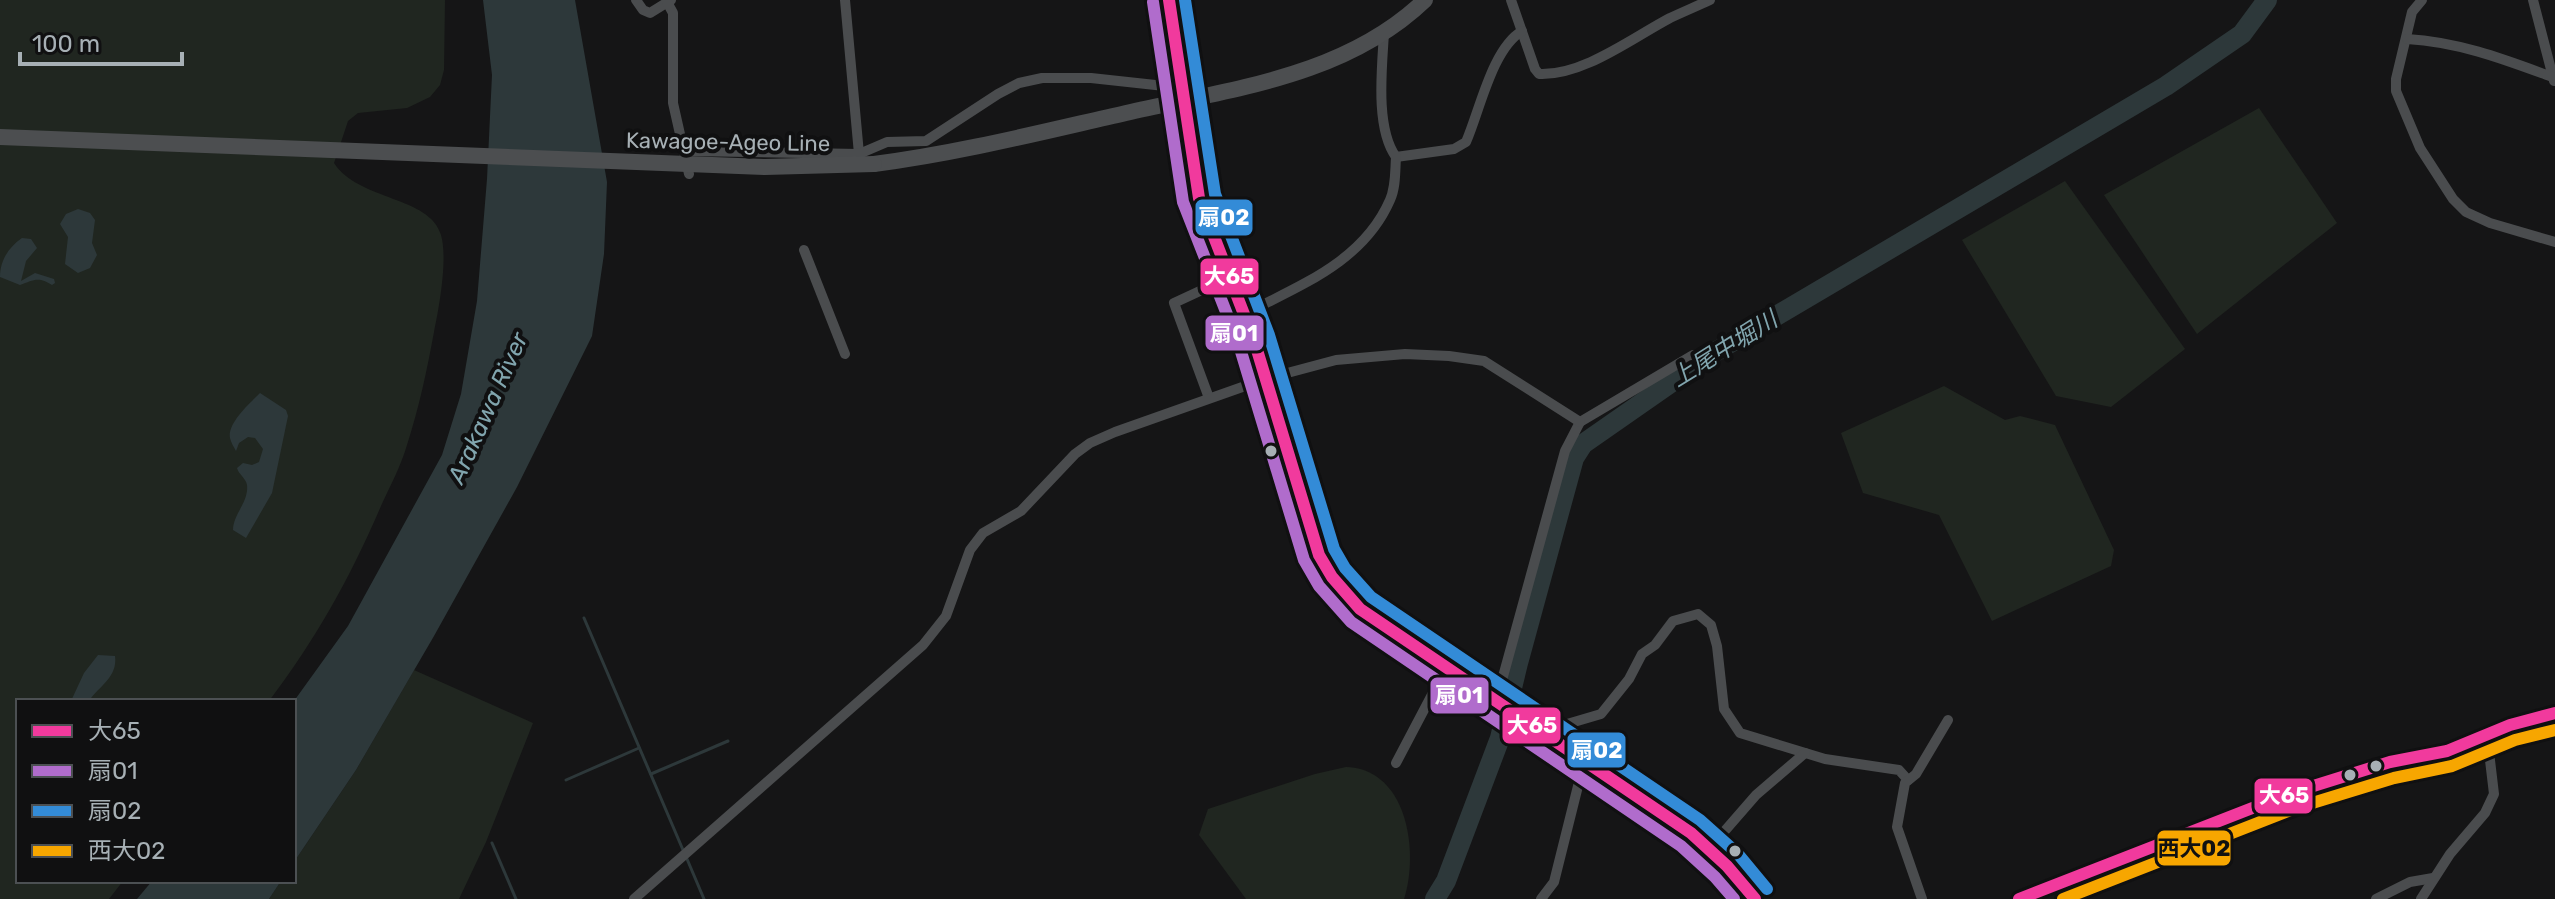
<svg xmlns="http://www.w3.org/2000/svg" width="2555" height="899" viewBox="0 0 2555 899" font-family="Rubik,'Noto Sans JP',sans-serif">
<rect width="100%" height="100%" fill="#151516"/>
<g fill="#202620">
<path d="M0,0H445L444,70L440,85L430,97L407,108L358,113L348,121L334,163C359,201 430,196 441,235C448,259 439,308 434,332C427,370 419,408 407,445C401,466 390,486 381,506C350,578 316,639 269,701H18V881H123L109,899H0Z"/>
<path d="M2259,108L2337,223L2197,334L2104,195Z"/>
<path d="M2065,181L2185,349L2111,407L2056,396L1962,240Z"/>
<path d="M1944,386L2005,420L2020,416L2055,425L2114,550L2111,566L1992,621L1939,515L1863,493L1841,433Z"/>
<path d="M414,670L533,723L486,842L459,899H269L281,881H294V862L356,770Z"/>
<path d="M1346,767C1408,769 1419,853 1404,899H1246L1199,835L1208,809L1315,774Z"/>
</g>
<g fill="#2d383a">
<path d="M483,0H575L607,182L604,254L592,336L517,487L434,636L356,770L294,862V701L348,626L442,455L461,394L477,301L487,179L492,75Z"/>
<path d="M78,209L90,213L95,220L92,243L97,255L90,268L78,273L65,264L68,237L60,224L66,214Z"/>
<path d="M22,238L31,239L37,248L26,261L21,281L35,273L54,279L55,283L52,285C39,276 33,280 20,285L0,277C0,260 9,247 22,238Z"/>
<path d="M260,393L286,410L288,416L272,493L246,538L233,530C233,514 249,502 247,485C246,478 239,475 237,468L243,463L252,465L259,462L263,449L255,438L248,437L239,443L236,451C234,447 231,443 230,438C227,423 251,402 260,393Z"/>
<path d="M98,655L115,656C118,677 99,686 89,701H71L84,673Z"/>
<path d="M152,881H281L269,899H137Z"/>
</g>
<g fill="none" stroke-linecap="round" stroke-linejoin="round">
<g stroke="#2d383a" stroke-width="3">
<path d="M584,618L683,850"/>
<path d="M651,774L728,741"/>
<path d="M566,780L639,748"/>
<path d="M492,843L516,899"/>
<path d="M687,859L704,899"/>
</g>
<path stroke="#2d383a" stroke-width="20" d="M1435,899L1446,881L1500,738L1518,663L1574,458L1583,444L1715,352L2166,86L2242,34L2267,0"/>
<g stroke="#4a4c4e" stroke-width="10">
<path d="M636,0L643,10L650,13L671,0"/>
<path d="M845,0L859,154"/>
<path d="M1511,0L1535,69L1539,74C1583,76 1632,38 1670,18C1683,12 1697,6 1710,0"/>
<path d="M2422,0L2412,12L2396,79V91L2420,148L2453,199L2466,212L2490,223L2555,242"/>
<path d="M2533,0L2554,81"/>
<path d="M667,2L673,13V103L689,174"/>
<path d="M2407,39C2460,42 2506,60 2555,78"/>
<path d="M686,151L859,154L887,142L926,141L998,94L1019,83L1042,78H1091L1183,88"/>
<path d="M1396,157L1454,149L1466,142C1480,110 1492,49 1522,31"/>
<path d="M804,250L845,354"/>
<path d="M1245,314C1300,285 1363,262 1390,200C1396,187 1395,171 1396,157C1375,128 1382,68 1384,33"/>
<path d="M1209,398L1174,303L1230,277"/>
<path d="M1496,702L1565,451L1580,422L1693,355"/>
<path d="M1540,732L1601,714L1629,679L1642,654L1655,645L1673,621L1698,614L1711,625L1717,646L1724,709L1740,733L1825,759L1899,770L1908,780"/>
<path d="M1396,763L1446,668"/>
<path d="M1709,849L1756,795L1805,753"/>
<path d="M634,899L923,645L946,616L970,550L983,533L1021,511L1075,454L1090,443L1115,432L1265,379L1336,360L1405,354L1449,356L1484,361L1580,422"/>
<path d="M1541,899L1554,882L1584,762"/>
<path d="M1922,899L1897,827L1905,783L1916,774L1948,720"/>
<path d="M2376,899L2410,882L2433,878"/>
<path d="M2421,899L2450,854L2485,813L2494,794L2487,735"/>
</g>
<g stroke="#494a4c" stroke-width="14">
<path d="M1169,0L1185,100"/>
<path d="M2019,899L2291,793L2390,762L2447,751L2510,725L2555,713"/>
</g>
<g stroke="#4c4e50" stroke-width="16">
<path d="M1185,100L1199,198L1206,220L1254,340L1312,536L1332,577L1360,609L1691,833L1727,866L1755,899"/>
<path d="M874,164C959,153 1042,132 1126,113C1230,89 1345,77 1425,0"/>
</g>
<path stroke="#4c4e50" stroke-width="16" d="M0,137L765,167L874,164"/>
<defs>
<g id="bus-1">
<path d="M1169,0L1199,198L1254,340L1319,555L1332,577L1360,609L1691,833L1727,866L1755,899"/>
<path d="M2019,899L2291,793L2390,762L2447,751L2510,725L2555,713"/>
</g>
<path id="bus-2" d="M1153,2L1183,202L1239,345L1304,560L1319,586L1351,622L1681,846L1715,877L1734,899"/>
<path id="bus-3" d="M1185,0L1215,194L1269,335L1334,549L1345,568L1371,597L1700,820L1738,854L1767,889"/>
<path id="bus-4" d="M2063,899L2296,808L2394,778L2452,766L2515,740L2555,730"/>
</defs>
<use href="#bus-1" stroke="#101011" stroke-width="18"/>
<use href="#bus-2" stroke="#101011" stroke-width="18"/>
<use href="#bus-3" stroke="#101011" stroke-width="18"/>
<use href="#bus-4" stroke="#101011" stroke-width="18"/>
<use href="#bus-1" stroke="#f13a9d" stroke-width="12"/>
<use href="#bus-2" stroke="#b06ccc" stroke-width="12"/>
<use href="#bus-3" stroke="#338bd7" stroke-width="12"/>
<use href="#bus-4" stroke="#f7a600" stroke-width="12"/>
</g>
<g fill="#a7b0b5" stroke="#101011" stroke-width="3">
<circle cx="1271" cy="451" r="7"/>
<circle cx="2376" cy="766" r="7"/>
<circle cx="2350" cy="775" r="7"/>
<circle cx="1735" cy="851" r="7"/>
</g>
<g text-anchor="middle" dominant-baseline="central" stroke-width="8" stroke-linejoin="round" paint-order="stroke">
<g font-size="22" fill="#a7b0b5" stroke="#101011">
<text transform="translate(728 142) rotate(1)">Kawagoe-Ageo Line</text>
</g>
<g font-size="24" font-style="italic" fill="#81a5ae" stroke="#101011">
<text transform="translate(1724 349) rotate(-32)">上尾中堀川</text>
<text transform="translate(488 408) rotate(-66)">Arakawa River</text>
</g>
</g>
<g stroke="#101011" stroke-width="3">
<rect x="1194" y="198" width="60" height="39" rx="8" fill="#338bd7"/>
<rect x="1199" y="257" width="61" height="39" rx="8" fill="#f13a9d"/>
<rect x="1204" y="314" width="61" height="38" rx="8" fill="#b06ccc"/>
<rect x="1429" y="676" width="61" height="39" rx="8" fill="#b06ccc"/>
<rect x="1501" y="706" width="61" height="39" rx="8" fill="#f13a9d"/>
<rect x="1566" y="731" width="61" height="38" rx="8" fill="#338bd7"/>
<rect x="2253" y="777" width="61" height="38" rx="8" fill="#f13a9d"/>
<rect x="2156" y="829" width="76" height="38" rx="8" fill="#f7a600"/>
</g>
<g font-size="22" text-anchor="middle" font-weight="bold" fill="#fff">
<text x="1224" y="225">扇02</text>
<text x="1229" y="284">大65</text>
<text x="1234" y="341">扇01</text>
<text x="1459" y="703">扇01</text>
<text x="1532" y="733">大65</text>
<text x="1597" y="758">扇02</text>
<text x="2284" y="803">大65</text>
</g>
<g font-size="22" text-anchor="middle" font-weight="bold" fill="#111">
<text x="2194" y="856">西大02</text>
</g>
<rect x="16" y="699" width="280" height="184" fill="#101011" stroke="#4c5053" stroke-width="2"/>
<rect x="32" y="725" width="40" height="12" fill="#f13a9d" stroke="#4c5053" stroke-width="2"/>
<text x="88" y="739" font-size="24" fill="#a7b0b5">大65</text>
<rect x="32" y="765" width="40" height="12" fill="#b06ccc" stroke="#4c5053" stroke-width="2"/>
<text x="88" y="779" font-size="24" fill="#a7b0b5">扇01</text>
<rect x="32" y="805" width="40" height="12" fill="#338bd7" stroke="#4c5053" stroke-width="2"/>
<text x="88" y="819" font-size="24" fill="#a7b0b5">扇02</text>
<rect x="32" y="845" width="40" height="12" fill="#f7a600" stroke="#4c5053" stroke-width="2"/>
<text x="88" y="859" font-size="24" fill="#a7b0b5">西大02</text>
<path d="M20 52v12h162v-12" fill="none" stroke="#a7b0b5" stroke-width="4"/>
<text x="32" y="52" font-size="24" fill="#a7b0b5" stroke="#101011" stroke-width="6" paint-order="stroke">100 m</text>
</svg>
